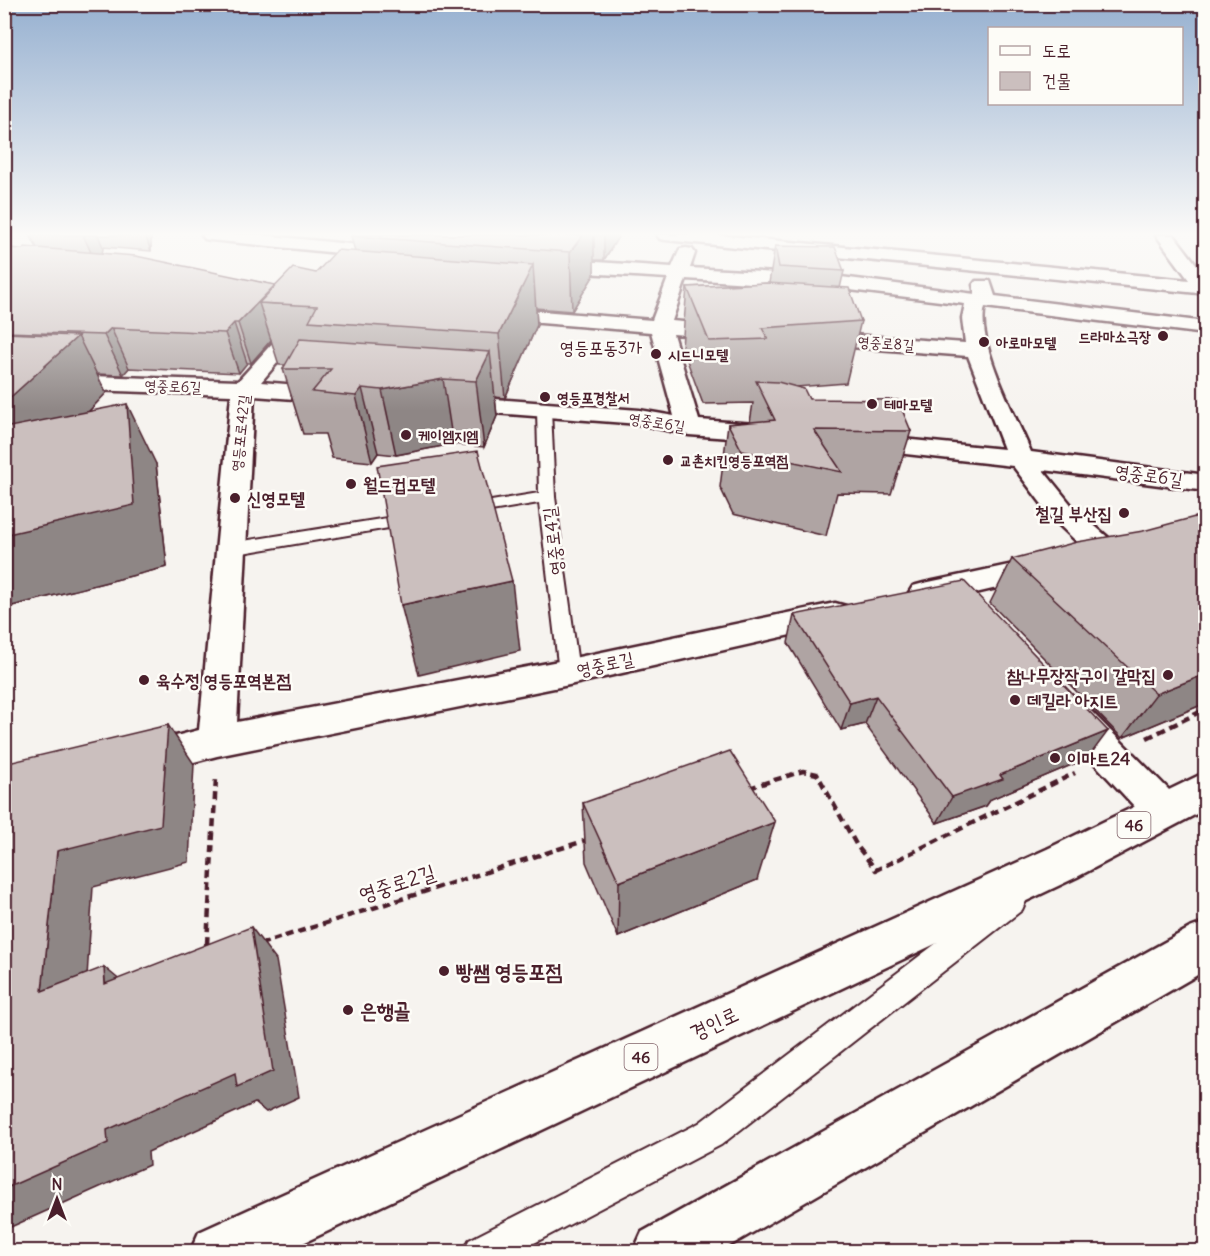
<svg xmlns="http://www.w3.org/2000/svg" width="1210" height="1256" viewBox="0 0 1210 1256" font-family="Delius,'Poor Story',sans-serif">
<rect width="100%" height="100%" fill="#f6f3ef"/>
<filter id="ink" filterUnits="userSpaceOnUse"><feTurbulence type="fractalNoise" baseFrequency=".0167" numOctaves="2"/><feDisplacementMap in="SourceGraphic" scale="12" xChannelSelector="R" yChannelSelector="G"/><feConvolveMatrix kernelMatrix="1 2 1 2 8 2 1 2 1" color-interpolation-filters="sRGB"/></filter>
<g filter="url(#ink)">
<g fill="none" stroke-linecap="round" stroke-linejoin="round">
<defs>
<g id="service">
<path d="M544,406L551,410L555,497L579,672L576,677L569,680L562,677L559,672L539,503L467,515L461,514L459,510L461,506L539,493L537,410Z"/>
<path d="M412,514L418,515L420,519L418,523L231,555L225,553L222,549L225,545L231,543Z"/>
<path d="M1013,889L1022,892L1026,901L1022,910L721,1145L517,1252H464L469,1240L699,1123L1004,892Z"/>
</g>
<g id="minor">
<path d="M202,235H262L398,249L404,250L407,254L404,258L398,259L211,240L205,239Z"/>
<path d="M657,235H718L1189,280L1156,235H1174L1206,277V297L1198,293L666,240L660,239Z"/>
<path d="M686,248L692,249L695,253L690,268L833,276L975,294L973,285L976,281H990L995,296L1206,322V334L985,307C975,341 1017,418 1031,452L1206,475V491L1043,470L1073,507L1119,547L1123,554L1119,561L1108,564L1097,561L1053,519L1013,466L852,448L848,443L852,438L861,435L1004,449L968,356L811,344L803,343L800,338L803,333L811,332L965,343L962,318L965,304L833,288L686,279L672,321L727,326L735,327L738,332L735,337L727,338L673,334L699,420L771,425L780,428L784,433L780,438L771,441L689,435L639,424L453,410L444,408L441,403L444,398L453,396L639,410L674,416L651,332L491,319L484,317L481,313L484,309L491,307L652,320L668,278L551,271L544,269L542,265L544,261L551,259L672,267L680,249Z"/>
<path d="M304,314L311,316L314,320L261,382L335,388L343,390L347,395L343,400L335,402L254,396L237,722L569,659L835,603L846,606L851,614L846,622L835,625L569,685L217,756L140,776L126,771L121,760L126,749L199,730L231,395L4,387V373L238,381L297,316Z"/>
<path d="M1046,557L1057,560L1061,567L1057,574L924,605L913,602L908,594L913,586L924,583Z"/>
<path d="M1067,696L1080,700L1177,798L1183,810L1177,822L1163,828L1149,822L1054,720L1049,710L1054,700Z"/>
</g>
<g id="primary">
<path d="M1206,772V809L1077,877L284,1252H190L199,1232L1047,849Z"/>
<path d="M1206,922V970L719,1252H633L642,1232L1190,928Z"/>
</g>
</defs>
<use href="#service" stroke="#4a1f2b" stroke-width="4"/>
<use href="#minor" stroke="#4a1f2b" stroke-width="5"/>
<use href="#primary" stroke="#4a1f2b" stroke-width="5"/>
<g stroke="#4a1f2b" stroke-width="4.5" stroke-dasharray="8 5" stroke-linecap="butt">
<path d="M1147,738L1206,709"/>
<path d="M749,788L803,771L817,774L857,846L876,870L1075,773"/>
<path d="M207,944L216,778"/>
<path d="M260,944L587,840"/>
</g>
<g stroke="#4a1f2b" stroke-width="6" stroke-dasharray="9 7" stroke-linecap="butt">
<path d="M260,944L263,943"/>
<path d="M207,947V943"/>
</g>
<use href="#service" fill="#fdfcf7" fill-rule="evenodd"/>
<use href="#minor" fill="#fdfcf7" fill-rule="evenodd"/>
<use href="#primary" fill="#fdfcf7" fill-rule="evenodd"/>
</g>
<g fill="#afa4a3" stroke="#4a1f2b" stroke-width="1.5">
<path d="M30,235H151V251L103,247L102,253L275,285V286L316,273L355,252L351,236L352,235H618V237L604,260H594V275L572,311L536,308L537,325L505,398L495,397L497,416L484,447L453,444L396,455L378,453L372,462L332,458L325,434H303L283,369L285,365H279L271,340L251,363H247L239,373L129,368L123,375L97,374L106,393L88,412L156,464L167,567L4,608V248L24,249L37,248Z"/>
<path d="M775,246L844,271L840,288L861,321L846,383L795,387L809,399L911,431L891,494L837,493L826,536L733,514L720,487L728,424L750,422L753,403L703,404L682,347L687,287L769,283Z"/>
<path d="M1012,559L1206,703L1122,738L990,603Z"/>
<path d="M794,615L1088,758L991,799L986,806L937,823L865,724L841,730L788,643Z"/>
<path d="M583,803L757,880L618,937L586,862Z"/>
</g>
<g fill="#8e8685" stroke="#4a1f2b" stroke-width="1.5">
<path d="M83,235H98L103,247L100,272Z"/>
<path d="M145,235H151V251Z"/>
<path d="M583,235H594V275L572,311L570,252Z"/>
<path d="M604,235H618V237L604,260Z"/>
<path d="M533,265L537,325L505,398L499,334Z"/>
<path d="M275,285L280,304L259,303L271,340L251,363L238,323Z"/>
<path d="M234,323L247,363L239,373L225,333Z"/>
<path d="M111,328L129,368L123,375L104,335Z"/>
<path d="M78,336L106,393L9,496L4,489V403Z"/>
<path d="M490,352L497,416L484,447L476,381Z"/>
<path d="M443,379L453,444L396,455L382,390Z"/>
<path d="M362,388L378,453L372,462L356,396Z"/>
<path d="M127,404L156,464L167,567L4,608V535Z"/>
<path d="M512,581L520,651L419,675L401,605Z"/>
<path d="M1206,674V703L1122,738L1156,694Z"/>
<path d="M876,696L865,724L841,730L850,703Z"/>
<path d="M168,725L194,764L189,862L93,887L84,1021L42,991L57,851Z"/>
<path d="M1108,731L1088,758L991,799L986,806L937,823L952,797L1000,775Z"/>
<path d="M775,822L757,880L618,937L619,882Z"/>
<path d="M251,927L276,960L299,1097L266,1112L255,1103L148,1152L149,1165L4,1230V1189L107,1130Z"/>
<path d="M104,967L141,998L105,984Z"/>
</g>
<g fill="#cbbfbe" stroke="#4a1f2b" stroke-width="1.5">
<path d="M352,235H583L570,252L351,236Z"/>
<path d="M775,246L835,247L844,271L779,267Z"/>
<path d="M25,247L136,256L275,285L238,323H234L225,333L111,328L104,335L4,332V248L24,249Z"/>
<path d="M337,250L533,265L499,334L309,321L317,306L259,303L293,268L316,273Z"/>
<path d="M767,283L849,288L861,321L762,328L768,339L709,341L687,287Z"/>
<path d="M4,333L78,336L4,403Z"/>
<path d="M300,339L490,352L476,381L443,379L382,390L362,388L356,396L312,392L331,369H283Z"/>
<path d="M756,381L778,382L804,389L809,399L898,400L911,431L814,430L842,472L742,451L728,424L775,420Z"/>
<path d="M127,404L134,505L4,535V428Z"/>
<path d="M478,451L512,581L401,605L377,466Z"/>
<path d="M1206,514V674L1156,694L1012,559L1077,542L1143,531Z"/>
<path d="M964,581L1108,731L1000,775L1003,779L952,797L876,696L850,703L794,615Z"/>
<path d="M168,725L161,825L57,851L42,991L104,967L105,984L251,927L273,1071L237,1087L235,1073L107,1130L108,1143L4,1189V764Z"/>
<path d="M730,751L775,822L619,882L583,803Z"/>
</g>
</g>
<linearGradient id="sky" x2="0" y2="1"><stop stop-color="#96b0d0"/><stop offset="0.57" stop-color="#fbfaf8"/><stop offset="1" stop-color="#fbfaf8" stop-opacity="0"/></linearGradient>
<rect width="1210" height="411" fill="url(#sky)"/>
<g fill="#4a1f2b" stroke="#fdfcf7" stroke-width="2">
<circle cx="1163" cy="336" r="6"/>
<circle cx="984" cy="342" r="6"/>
<circle cx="656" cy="354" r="6"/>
<circle cx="545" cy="397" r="6"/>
<circle cx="872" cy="404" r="6"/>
<circle cx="406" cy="435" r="6"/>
<circle cx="668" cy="460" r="6"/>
<circle cx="351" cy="484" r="6"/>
<circle cx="235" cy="498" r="6"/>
<circle cx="1124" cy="513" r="6"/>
<circle cx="1168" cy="675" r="6"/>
<circle cx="144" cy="680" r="6"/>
<circle cx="1015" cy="700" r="6"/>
<circle cx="1055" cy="758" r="6"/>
<circle cx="444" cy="971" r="6"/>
<circle cx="348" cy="1010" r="6"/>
</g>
<g text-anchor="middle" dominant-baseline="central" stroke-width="5" stroke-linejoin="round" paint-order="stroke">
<g font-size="15" font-weight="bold" fill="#4a1f2b" stroke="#fdfcf7" text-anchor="start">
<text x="1151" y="336" text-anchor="end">드라마소극장</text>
<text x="996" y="342">아로마모텔</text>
<text x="668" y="354">시드니모텔</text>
<text x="557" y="397">영등포경찰서</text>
<text x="884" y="404">테마모텔</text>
<text x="418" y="435">케이엠지엠</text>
<text x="680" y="460">교촌치킨영등포역점</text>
</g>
<g font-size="15" fill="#4a1f2b" stroke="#fdfcf7">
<text transform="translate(886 343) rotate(4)">영중로8길</text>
<text transform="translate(173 386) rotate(2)">영중로6길</text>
<text transform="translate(657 422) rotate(9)">영중로6길</text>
<text transform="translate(240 433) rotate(-84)">영등포로42길</text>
</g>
<g fill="#fdfcf7" stroke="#806168" stroke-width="1.5">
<rect x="1117.5" y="812" width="33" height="26" rx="4.5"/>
<rect x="624.5" y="1044" width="33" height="26" rx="4.5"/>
</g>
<g font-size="16" font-weight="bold" fill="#4a1f2b">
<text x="1134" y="825">46</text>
<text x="641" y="1057">46</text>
</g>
<g font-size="18" fill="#4a1f2b" stroke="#fdfcf7">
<text x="601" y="347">영등포동3가</text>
</g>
<g font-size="18" fill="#4a1f2b" stroke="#fdfcf7">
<text transform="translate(1149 475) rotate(8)">영중로6길</text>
<text transform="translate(553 541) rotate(-97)">영중로4길</text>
<text transform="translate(605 664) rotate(-12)">영중로길</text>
</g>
<g font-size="18" font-weight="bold" fill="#4a1f2b" stroke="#fdfcf7" text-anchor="start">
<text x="363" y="484">월드컵모텔</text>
<text x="247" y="498">신영모텔</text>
<text x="1112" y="513" text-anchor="end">철길 부산집</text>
<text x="1156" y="675" text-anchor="end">참나무장작구이 갈막집</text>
<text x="156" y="680">육수정 영등포역본점</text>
<text x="1027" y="700">데킬라 아지트</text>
<text x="1067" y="758">이마트24</text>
</g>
<g font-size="21" fill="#4a1f2b" stroke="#fdfcf7">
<text transform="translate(397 883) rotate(-18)">영중로2길</text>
<text transform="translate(714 1023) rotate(-25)">경인로</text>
</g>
<g font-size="21" font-weight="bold" fill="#4a1f2b" stroke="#fdfcf7" text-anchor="start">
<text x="456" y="971">빵쌤 영등포점</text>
<text x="360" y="1010">은행골</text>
</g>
</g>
<rect width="1210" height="1256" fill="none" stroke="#fdfcf7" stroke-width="24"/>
<rect x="12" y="12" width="1186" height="1232" fill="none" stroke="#4a1f2b" stroke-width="2" filter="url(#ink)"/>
<rect x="988" y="27" width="195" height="78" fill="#fdfcf7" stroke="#b5a4a5" stroke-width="1.5"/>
<rect x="1000" y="46" width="30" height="9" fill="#fdfcf7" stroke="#b5a4a5" stroke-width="1.5"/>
<text x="1042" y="57" font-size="18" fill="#4a1f2b">도로</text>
<rect x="1000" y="72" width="30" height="18" fill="#cbbfbe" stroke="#b5a4a5" stroke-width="1.5"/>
<text x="1042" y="87" font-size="18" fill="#4a1f2b">건물</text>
<g transform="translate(57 1199)" stroke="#fdfcf7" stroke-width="4.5" paint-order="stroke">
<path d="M0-4.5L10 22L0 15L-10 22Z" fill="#4a1f2b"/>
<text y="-9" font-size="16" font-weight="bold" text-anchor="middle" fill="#4a1f2b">N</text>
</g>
</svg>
